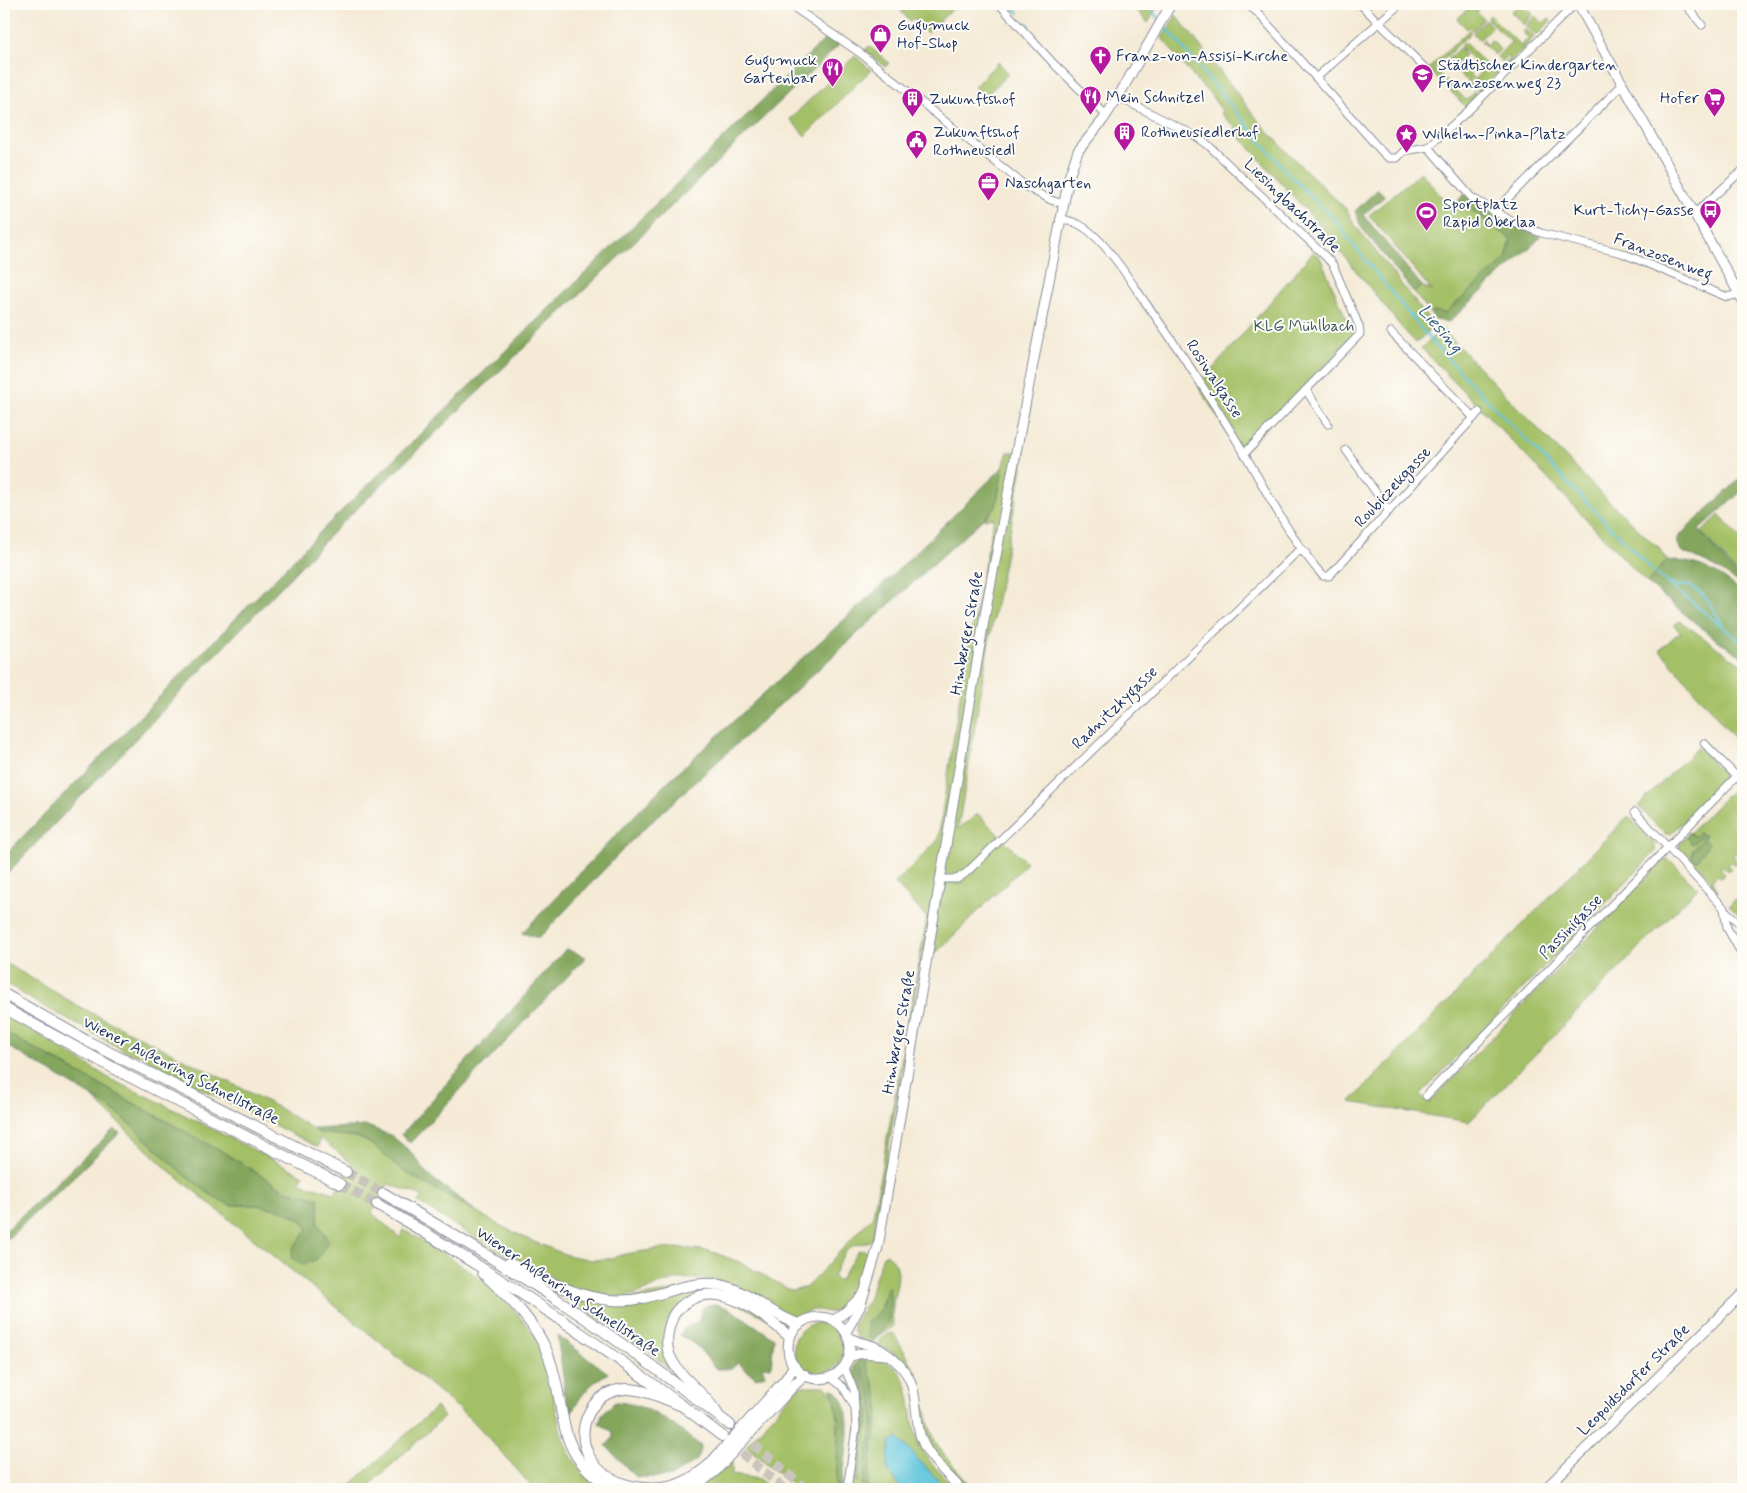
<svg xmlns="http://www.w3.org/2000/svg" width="1747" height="1493" viewBox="0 0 1747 1493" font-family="Mynerve,sans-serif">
<rect width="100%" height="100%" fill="#fdfcf7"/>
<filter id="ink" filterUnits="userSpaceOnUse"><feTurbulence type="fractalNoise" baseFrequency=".02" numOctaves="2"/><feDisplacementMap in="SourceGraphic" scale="10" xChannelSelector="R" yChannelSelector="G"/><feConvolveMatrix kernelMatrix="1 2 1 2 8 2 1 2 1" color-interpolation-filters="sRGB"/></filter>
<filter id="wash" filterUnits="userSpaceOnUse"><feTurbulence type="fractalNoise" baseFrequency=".0096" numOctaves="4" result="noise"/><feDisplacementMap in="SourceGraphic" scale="20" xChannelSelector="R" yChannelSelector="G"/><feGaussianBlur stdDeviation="1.12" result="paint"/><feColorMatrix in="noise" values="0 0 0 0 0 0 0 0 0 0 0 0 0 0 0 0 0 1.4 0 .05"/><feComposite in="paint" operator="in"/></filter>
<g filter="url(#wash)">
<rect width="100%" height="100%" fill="#f4ead5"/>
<g fill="#a4c066" stroke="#607862" fill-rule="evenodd">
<path d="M912,4H958L927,33L913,18L910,21L901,12Z"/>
<path d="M1131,4H1159L1148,23Z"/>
<path d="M1473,4H1485L1477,12L1484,19L1473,31L1469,27L1467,29L1457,19Z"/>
<path d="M1519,4H1523L1522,5L1533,14L1524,25L1511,12Z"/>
<path d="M1176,15L1258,120L1288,153L1346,209L1355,225L1434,326L1416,343L1402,328L1320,226L1237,134L1234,126L1221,114L1222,111L1211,95L1196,80L1162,38Z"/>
<path d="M1490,15L1521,46L1528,38L1522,32L1525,29L1534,37L1507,66L1504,63L1509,60L1506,56L1502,62L1497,57L1511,42L1487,19Z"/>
<path d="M1535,16L1543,23L1549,18L1551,21L1536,36L1526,26Z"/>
<path d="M1486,20L1492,28L1479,40L1473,33Z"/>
<path d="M1469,30L1471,32L1434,69L1466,100L1474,92L1477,95L1466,107L1428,69Z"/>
<path d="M1484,39L1485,44H1489L1491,43L1490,40L1494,42L1500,50L1495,55L1481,42Z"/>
<path d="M1464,42L1494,73L1502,66L1504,68L1479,93L1477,91L1482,86L1480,83L1475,90L1469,84L1483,70L1460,47Z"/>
<path d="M869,46L889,63L885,67L865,50Z"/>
<path d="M1459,48L1465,55L1453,67L1446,61Z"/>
<path d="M855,56L871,70L805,136L790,119Z"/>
<path d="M998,62L1009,73L985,97L974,87Z"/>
<path d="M1460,64L1473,77L1468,82L1455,69Z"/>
<path d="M1421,172L1450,207L1459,200L1511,239L1506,260L1445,314L1434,311L1431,314L1414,293L1422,286L1432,291L1369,215Z"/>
<path d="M1313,252L1320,257L1346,318L1354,328L1355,334L1246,449L1240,453L1198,386Z"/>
<path d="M1442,329L1599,492L1655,545L1659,547L1667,560L1647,583L1485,413L1421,348Z"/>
<path d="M1008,452H1025L989,641L958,829L978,814L1027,863L937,952H922L873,1239C867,1244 860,1243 853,1246C842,1251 838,1266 833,1277L839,1281L858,1251L864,1250L868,1252C870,1267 851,1312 833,1312C827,1313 821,1309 814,1310C803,1312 796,1319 784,1315C751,1293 737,1279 695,1279C690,1279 685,1278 680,1279C673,1280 666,1283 658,1285C644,1290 630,1299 615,1297C549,1289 474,1237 418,1202L423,1196L388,1184L372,1213L400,1238L404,1230C449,1256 492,1281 524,1322C528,1328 534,1334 538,1340C541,1346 543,1355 545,1362C564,1416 549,1455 607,1489H534L477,1425L459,1409L388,1349L166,1168L91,1096L120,1115L183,1174L211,1195L230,1205H256L282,1210L300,1219L308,1229L293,1248L318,1223L319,1199L283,1189L228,1155L4,1032V1013L112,1080L155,1100L303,1175L300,1183L335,1193L351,1163L320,1138L318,1147L154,1065L142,1055L129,1053L34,1001L4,982V962L80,1007L218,1076L281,1109L319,1133L349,1135L364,1140L376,1147L404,1171L501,1226L532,1241L567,1255L591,1260L608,1259L625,1254L658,1249L681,1248L710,1251L739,1262L792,1291L807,1287L873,1216L927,918L895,883L938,840L965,663L994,518L984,519L996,507L1003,467Z"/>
<path d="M1719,515L1743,541V572L1739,576L1702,532Z"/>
<path d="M1680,621L1743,666V748L1660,650L1676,635L1681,633L1674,625Z"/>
<path d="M1698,747L1724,774L1725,779L1671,834H1665L1638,806Z"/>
<path d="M1735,787L1743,793V850L1737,855L1735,853L1733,855L1737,862L1734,865L1731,862L1728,865L1731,868L1728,871L1723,866L1720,867L1725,874L1720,878L1717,875L1712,881L1718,890L1717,891L1709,883L1711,881L1698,867L1696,869L1679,850V844Z"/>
<path d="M1628,816L1655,844V852L1420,1095L1429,1103L1664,859H1669L1698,888L1469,1122L1350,1102Z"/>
<path d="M1735,900L1743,907V911H1742L1738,914L1729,905Z"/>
<path d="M886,1254C907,1267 894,1287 893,1306C892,1313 893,1320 893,1327L879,1335L873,1344L857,1338L853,1330V1324L867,1303L883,1255ZM887,1288L873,1339L867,1323L879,1312Z"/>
<path d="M693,1287L726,1289L790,1324L787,1328L709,1290L667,1321L673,1368L671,1370C658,1361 647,1346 632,1342L554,1288L606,1303Z"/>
<circle cx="819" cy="1348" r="25"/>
<path d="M891,1333L894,1334L917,1373L929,1425L935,1441L944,1455L974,1489H967C954,1475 941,1461 931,1444C912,1408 927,1361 879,1346C879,1339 884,1335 891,1333Z"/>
<path d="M864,1356C922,1362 903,1409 921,1448C926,1460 946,1478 956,1489H946L899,1439L887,1467L901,1489H867L879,1407L865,1360L856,1374L863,1404L858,1482L867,1393L860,1370L862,1367L873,1402V1420L862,1489H851C852,1462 863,1435 861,1408C860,1389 841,1367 864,1356Z"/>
<path d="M802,1386H825L832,1395H835L838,1418L836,1488L841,1489H797L746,1446L796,1389Z"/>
<path d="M436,1407L444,1417L365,1489H346Z"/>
<path d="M732,1460V1475L759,1479L771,1489H696L723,1470Z"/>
</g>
<g fill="#83a65b" stroke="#4f6a5c">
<path d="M828,36L840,44L341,524L4,877V856L330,522Z"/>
<path d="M1378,189L1385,196L1363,215L1422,286L1414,293L1361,227L1355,211Z"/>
<path d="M1464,194L1509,223L1541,237L1449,322L1435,320L1431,314L1434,311L1445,313L1506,259L1511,239L1459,200Z"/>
<path d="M1003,467L996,507L635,837L539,938L522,933L663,786L896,572Z"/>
<path d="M1743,476V490L1699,530L1739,578L1736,581L1715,567L1681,551L1677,541L1679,536Z"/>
<path d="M1667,560C1676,562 1687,561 1695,564C1713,569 1729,581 1743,593V657L1710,635L1647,583Z"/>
<path d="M1689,832L1693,836H1695L1699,832L1701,835L1704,834L1705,838H1699L1692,844L1686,837Z"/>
<path d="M1703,840L1707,842L1708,845L1700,855L1698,860L1695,861L1691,855C1694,847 1696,844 1703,840Z"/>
<path d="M566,949L586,957L410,1143L401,1135Z"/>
<path d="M4,1032L228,1155L283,1189L319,1199L318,1223L329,1241L316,1260L303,1264L291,1258L293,1248L308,1229L300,1219L282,1210L256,1205H230L211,1195L183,1174L120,1115L91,1096L4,1044Z"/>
<path d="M367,1126L392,1136L412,1153L428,1175L476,1211C452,1198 428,1186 405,1172C390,1163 379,1146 362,1139C347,1133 327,1138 314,1129Z"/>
<path d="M114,1129L120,1133L4,1242V1232Z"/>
<path d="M889,1287L891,1304L888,1324L873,1340L868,1338L867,1323L879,1312L887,1288Z"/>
<path d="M716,1304L730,1309L774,1338L771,1367L762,1366L765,1375L756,1378L738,1363L731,1369H716L697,1346L680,1335L684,1329L698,1322L703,1307Z"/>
<path d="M557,1335L608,1373C588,1385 583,1393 572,1412L563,1392L564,1382Z"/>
<path d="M865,1360L877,1394L879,1407L867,1489H862L873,1420V1402L862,1368L860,1370L867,1393L870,1412L858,1482L853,1480L860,1439L863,1404L856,1374V1367L860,1361Z"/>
<path d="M833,1389C859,1403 844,1464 841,1489L836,1488C837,1466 843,1405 830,1390Z"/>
<path d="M615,1402C648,1402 676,1427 701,1446L698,1459L671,1477H636L606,1446L613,1438V1432L599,1423L603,1413Z"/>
</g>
<path fill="#5dc4db" stroke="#3c7a9c" d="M896,1439H899L946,1489H901L887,1467L890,1442Z"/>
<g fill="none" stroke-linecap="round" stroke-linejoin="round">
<g stroke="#5dc4db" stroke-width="2">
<path d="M1146,4L1159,19"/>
<path d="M1014,8L1019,13"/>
<path d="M1027,22L1030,26"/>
<path d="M1164,25L1283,168L1336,221L1350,241L1427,336L1464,376L1655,573L1743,643"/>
<path d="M1670,583C1677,587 1683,584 1690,586C1707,593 1714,611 1723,625"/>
</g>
</g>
</g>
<g filter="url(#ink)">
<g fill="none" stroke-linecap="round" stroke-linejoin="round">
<g stroke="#c9c5bd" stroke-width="10" stroke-dasharray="10 5" stroke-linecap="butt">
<path d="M346,1172L383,1193"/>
<path d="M340,1184L377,1204"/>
<path d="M730,1425L806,1489"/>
<path d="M730,1443L784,1489"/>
</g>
<defs>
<g id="minor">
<path d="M789,4L860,53L1028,188L1051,200L1063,204"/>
<path d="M999,4L1054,64L1106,115"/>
<path d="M1247,4L1258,13L1384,154L1389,158H1397L1404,151L1428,147"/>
<path d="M1360,4L1426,69"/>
<path d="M1685,4L1702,25"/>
<path d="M1317,77L1400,4"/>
<path d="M1118,97L1194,135L1207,144L1326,257L1333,265L1359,326L1360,334L1244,454"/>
<path d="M1428,147L1471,197L1513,222L1541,233L1622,253L1727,297L1740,294"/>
<path d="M1428,147L1468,111L1575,4"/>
<path d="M1494,212L1623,84"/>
<path d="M1694,214L1743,170"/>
<path d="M1060,218C1066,220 1072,221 1078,224C1103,236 1129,279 1145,302C1180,350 1212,400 1243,451C1268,494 1290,539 1323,576H1329L1332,573L1479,412"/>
<path d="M1391,332L1474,418"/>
<path d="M1306,390L1328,424"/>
<path d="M1346,450L1389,511"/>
<path d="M1704,743L1743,783"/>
<path d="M1635,812L1724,908L1727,928L1743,956"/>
<path d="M941,879H957L966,873L1296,553L1301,551L1306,553"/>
<path d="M1724,909L1743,927"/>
<path d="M1426,1096L1736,777"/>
<path d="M844,1367L854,1390L856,1428L847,1489"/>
<path d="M830,1377L843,1387L854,1406"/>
</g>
<g id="major">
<path d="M1578,4L1743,301"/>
<circle cx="819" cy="1348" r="31"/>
<path d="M833,1320C846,1315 853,1303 863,1294"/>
<path d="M846,1332L860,1307L878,1247L987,603L1069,177L1078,151L1103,120L1118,97L1171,4"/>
<path d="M848,1337C856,1342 864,1343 873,1346C882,1349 897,1361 903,1369C919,1388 914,1416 921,1438C928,1458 947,1474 961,1489"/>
<path d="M849,1357L862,1353L885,1355"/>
<path d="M1545,1489L1743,1293"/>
</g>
<g id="highway">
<path d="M4,994L87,1041L346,1172"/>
<path d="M4,1008L128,1076L340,1184"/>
<path d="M383,1193C444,1229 505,1265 564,1304C621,1342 676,1383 730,1425"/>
<path d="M377,1204C498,1275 611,1350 722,1436"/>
<path d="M509,1263C550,1282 596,1309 643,1298C667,1293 689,1282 713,1284C746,1287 769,1315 799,1324"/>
<path d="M483,1273C508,1297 534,1320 547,1352C570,1409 550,1455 615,1489"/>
<path d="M683,1406C666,1400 648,1390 629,1389C615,1388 601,1395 593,1406C571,1438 590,1473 624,1484C636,1488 650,1489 662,1488C681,1486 696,1476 709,1465L786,1379L794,1366"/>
<path d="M717,1413C704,1391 678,1378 669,1354C665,1342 668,1328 673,1316C677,1308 684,1303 692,1299C725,1282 766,1317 790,1337"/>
<path d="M688,1489L700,1483L715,1471L793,1386L805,1375"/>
</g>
</defs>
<use href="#minor" stroke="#888c9a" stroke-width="9"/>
<use href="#major" stroke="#888c9a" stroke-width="11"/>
<use href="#highway" stroke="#888c9a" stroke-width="12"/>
<use href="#minor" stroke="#fff" stroke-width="7"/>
<use href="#major" stroke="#fff" stroke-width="9"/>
<use href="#highway" stroke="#fff" stroke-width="10"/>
</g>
</g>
<defs>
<symbol id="shop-pin" viewBox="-11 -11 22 30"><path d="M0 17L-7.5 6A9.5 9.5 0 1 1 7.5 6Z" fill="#b5179e" stroke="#fdfcf7"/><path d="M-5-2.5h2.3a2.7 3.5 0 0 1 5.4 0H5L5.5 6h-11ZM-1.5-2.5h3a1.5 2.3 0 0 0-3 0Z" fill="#fff"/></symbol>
<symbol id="church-pin" viewBox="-11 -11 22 30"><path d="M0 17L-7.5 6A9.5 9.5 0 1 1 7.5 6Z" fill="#b5179e" stroke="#fdfcf7"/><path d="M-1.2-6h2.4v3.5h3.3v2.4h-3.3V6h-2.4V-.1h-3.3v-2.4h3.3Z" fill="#fff"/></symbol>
<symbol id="restaurant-pin" viewBox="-11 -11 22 30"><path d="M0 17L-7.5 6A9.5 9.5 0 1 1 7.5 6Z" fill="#b5179e" stroke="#fdfcf7"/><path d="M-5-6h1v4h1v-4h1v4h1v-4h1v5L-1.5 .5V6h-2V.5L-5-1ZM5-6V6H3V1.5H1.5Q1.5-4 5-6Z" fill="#fff"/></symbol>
<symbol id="school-pin" viewBox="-11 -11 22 30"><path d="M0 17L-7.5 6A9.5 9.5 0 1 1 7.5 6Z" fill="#b5179e" stroke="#fdfcf7"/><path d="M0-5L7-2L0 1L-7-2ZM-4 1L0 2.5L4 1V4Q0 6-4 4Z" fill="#fff"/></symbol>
<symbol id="supermarket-pin" viewBox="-11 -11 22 30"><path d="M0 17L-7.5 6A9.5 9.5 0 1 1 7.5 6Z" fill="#b5179e" stroke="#fdfcf7"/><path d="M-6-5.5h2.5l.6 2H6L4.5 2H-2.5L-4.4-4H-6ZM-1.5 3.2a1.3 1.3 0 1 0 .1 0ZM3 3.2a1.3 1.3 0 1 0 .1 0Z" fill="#fff"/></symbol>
<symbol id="building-pin" viewBox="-11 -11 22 30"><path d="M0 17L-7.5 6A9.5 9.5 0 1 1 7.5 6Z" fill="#b5179e" stroke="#fdfcf7"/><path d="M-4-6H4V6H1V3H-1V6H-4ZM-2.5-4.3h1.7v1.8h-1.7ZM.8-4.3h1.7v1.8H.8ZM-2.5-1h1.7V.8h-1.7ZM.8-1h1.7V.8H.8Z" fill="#fff"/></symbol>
<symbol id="sight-pin" viewBox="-11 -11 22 30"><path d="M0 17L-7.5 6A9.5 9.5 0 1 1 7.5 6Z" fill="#b5179e" stroke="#fdfcf7"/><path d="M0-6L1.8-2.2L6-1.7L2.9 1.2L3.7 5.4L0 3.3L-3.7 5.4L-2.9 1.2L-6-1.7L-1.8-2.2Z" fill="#fff"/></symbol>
<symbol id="civic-pin" viewBox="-11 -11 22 30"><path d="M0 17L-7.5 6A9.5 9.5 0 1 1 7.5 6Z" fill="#b5179e" stroke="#fdfcf7"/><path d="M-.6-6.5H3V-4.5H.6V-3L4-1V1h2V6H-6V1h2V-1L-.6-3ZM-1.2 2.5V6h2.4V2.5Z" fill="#fff"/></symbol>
<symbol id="office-pin" viewBox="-11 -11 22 30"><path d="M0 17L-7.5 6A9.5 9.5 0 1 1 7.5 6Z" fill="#b5179e" stroke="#fdfcf7"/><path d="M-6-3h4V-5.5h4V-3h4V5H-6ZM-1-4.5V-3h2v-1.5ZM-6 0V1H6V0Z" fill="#fff"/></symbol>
<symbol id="bus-pin" viewBox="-11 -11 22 30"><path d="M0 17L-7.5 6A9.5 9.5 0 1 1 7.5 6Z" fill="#b5179e" stroke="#fdfcf7"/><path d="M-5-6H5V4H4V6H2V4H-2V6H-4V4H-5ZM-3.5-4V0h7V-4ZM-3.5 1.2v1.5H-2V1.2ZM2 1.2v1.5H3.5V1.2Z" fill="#fff"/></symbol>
<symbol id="stadium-pin" viewBox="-11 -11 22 30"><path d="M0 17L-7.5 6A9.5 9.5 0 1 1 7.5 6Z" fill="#b5179e" stroke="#fdfcf7"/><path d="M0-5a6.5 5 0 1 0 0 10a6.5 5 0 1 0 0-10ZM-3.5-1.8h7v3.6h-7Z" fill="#fff"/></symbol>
</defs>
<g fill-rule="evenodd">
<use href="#shop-pin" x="868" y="22" width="25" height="34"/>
<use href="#church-pin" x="1088" y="44" width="25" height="34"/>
<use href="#restaurant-pin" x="820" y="56" width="25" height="34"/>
<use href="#school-pin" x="1410" y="62" width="25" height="34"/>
<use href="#restaurant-pin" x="1078" y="84" width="25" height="34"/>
<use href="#supermarket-pin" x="1702" y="86" width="25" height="34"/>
<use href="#building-pin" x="900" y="86" width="25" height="34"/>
<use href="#building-pin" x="1112" y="120" width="25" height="34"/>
<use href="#sight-pin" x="1394" y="122" width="25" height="34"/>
<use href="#civic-pin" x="904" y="128" width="25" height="34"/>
<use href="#office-pin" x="976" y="170" width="25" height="34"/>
<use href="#bus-pin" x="1698" y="198" width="25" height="34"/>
<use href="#stadium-pin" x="1414" y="200" width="25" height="34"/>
</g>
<g text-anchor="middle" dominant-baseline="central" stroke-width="4" stroke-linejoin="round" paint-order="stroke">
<g font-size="16" fill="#1b2f5e" stroke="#fdfcf7" text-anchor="start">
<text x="897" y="25">Gugumuck<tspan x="897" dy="18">Hof-Shop</tspan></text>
<text x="1116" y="56">Franz-von-Assisi-Kirche</text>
<text x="817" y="60" text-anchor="end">Gugumuck<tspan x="817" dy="18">Gartenbar</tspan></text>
<text x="1438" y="65">Städtischer Kindergarten<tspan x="1438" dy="18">Franzosenweg 23</tspan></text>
<text x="1106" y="97">Mein Schnitzel</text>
<text x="1699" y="98" text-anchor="end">Hofer</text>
<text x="929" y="99">Zukunftshof</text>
<text x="933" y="132">Zukunftshof<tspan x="933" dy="18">Rothneusiedl</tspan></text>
<text x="1141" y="132">Rothneusiedlerhof</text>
<text x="1422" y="134">Wilhelm-Pinka-Platz</text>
<text x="1005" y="183">Naschgarten</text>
<text x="1443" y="204">Sportplatz<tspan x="1443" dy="18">Rapid Oberlaa</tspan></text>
<text x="1694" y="210" text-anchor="end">Kurt-Tichy-Gasse</text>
</g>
<g font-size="16" fill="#1b2f5e" stroke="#fdfcf7">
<text transform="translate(1292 206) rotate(44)">Liesingbachstraße</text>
<text transform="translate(1663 257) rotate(21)">Franzosenweg</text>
<text transform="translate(1214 379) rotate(57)">Rosiwalgasse</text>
<text transform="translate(1393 487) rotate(-47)">Roubiczekgasse</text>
<text transform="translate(967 633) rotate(-80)">Himberger Straße</text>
<text transform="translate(1115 708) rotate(-44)">Radnitzkygasse</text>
<text transform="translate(1571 927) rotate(-46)">Passinigasse</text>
<text transform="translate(899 1032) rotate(-80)">Himberger Straße</text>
<text transform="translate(181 1071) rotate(27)">Wiener Außenring Schnellstraße</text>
<text transform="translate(568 1292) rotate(34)">Wiener Außenring Schnellstraße</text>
<text transform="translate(1634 1380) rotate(-45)">Leopoldsdorfer Straße</text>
</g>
<g font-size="16" fill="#445a60" stroke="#fdfcf7">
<text x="1304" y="326">KLG Mühlbach</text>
</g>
<g font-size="18" font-style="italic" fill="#2f5c84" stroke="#fdfcf7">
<text transform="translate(1440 329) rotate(49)">Liesing</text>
</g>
</g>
<rect width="1747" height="1493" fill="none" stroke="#fdfcf7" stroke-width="20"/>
</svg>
